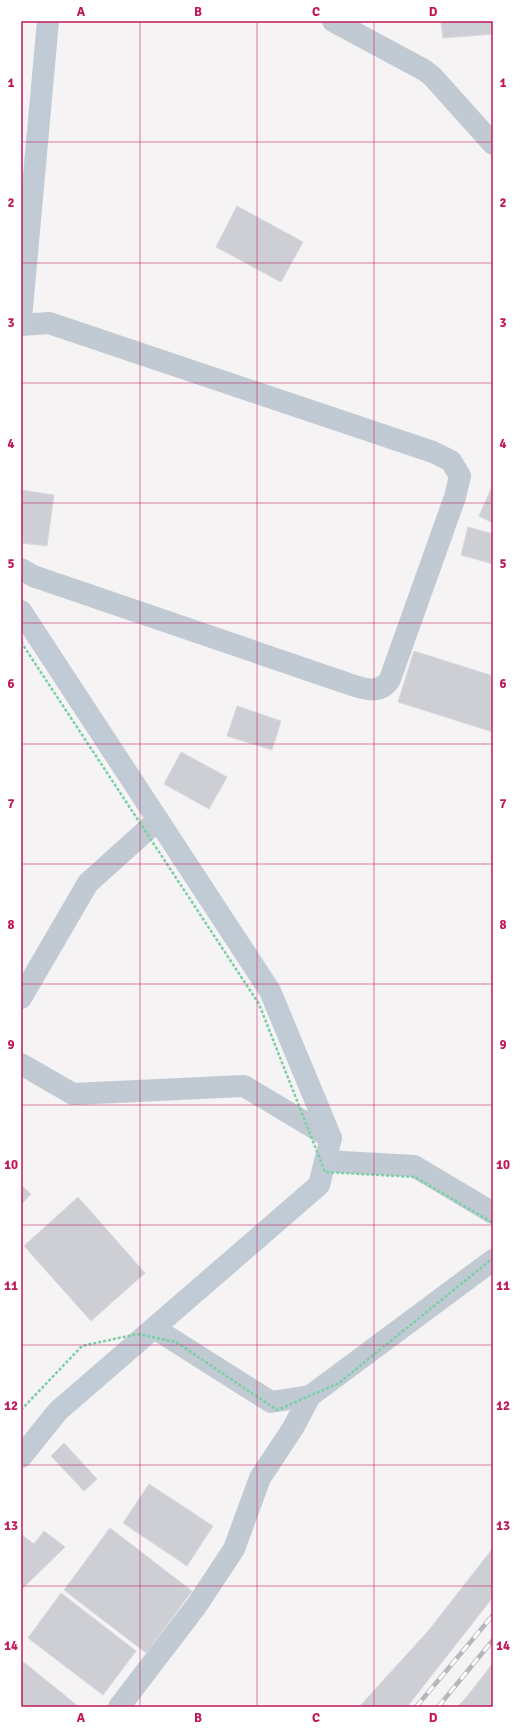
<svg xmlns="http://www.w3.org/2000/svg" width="514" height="1728" viewBox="0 0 514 1728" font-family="Signika,sans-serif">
<rect width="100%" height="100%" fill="#f5f3f3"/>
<g fill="#cdcfd5" stroke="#d7d9de">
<path d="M441,21H493V34L443,38Z"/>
<path d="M237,206L303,242L281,282L216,247Z"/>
<path d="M493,484V523L479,516Z"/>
<path d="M21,490L54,495L47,546L21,543Z"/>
<path d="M468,527L493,534V564L461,555Z"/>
<path d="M414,651L493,676V732L398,702Z"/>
<path d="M237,706L281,721L272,750L227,736Z"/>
<path d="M181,752L227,777L209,809L164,784Z"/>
<path d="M21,1185L31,1194L21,1205Z"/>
<path d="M78,1197L145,1273L91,1321L24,1246Z"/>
<path d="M64,1443L97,1479L84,1491L51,1456Z"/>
<path d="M149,1484L213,1526L187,1566L123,1523Z"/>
<path d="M110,1528L192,1591L146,1653L64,1590Z"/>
<path d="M44,1531L65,1547L21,1590V1534L34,1544Z"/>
<path d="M493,1548V1597L407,1707H359L429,1630Z"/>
<path d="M61,1593L136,1651L103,1695L28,1638Z"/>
<path d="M21,1660L79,1707H21Z"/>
<path d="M493,1663V1707H457L465,1699Z"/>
</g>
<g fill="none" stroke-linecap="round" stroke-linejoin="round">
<g stroke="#c1cad2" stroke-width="22">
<path d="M333,21L424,70L432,76L493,144"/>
<path d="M21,325L49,323L433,452L451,461L460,476L455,497L390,679C381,695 363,689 349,684L33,576L21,569"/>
<path d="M21,998L88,883L158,820"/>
<path d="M21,1064L73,1094L244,1086L331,1138"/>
<path d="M325,1161L414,1166L493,1213"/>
<path d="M154,1328L271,1402L310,1396"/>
<path d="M119,1707L197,1605L234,1549L260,1478L293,1428L310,1396L493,1260"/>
</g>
<g stroke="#c1cbd6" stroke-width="22">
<path d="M21,319L48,21"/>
<path d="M21,611L270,991L331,1138L319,1185L58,1411L21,1457"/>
</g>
<defs>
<g id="rail">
<path d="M416,1707L493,1615"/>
<path d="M438,1707L493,1640"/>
</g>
</defs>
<use href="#rail" stroke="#b5b8bd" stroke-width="4.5"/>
<use href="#rail" stroke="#fff" stroke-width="3" stroke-dasharray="9" stroke-linecap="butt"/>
<g stroke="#7ad0a6" stroke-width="2.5" stroke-dasharray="3 2" stroke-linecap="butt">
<path d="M21,642L259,1004L325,1172L415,1177L493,1223"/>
<path d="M21,1410L82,1346L137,1334L176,1342L277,1410L339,1383L493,1258"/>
</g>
</g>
<path fill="none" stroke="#c2185b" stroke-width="1" stroke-opacity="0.55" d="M140,21V1707M257,21V1707M374,21V1707M21,142H493M21,263H493M21,383H493M21,503H493M21,623H493M21,744H493M21,864H493M21,984H493M21,1105H493M21,1225H493M21,1345H493M21,1465H493M21,1586H493"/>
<rect width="514" height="1728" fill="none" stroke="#ffffff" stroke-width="44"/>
<rect x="22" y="22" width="470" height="1684" fill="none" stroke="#c2185b" stroke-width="1.5"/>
<g font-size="13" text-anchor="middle" font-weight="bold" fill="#c2185b">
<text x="81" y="16">A</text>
<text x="198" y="16">B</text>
<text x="316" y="16">C</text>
<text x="433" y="16">D</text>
<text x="11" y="87">1</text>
<text x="503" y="87">1</text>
<text x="11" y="207">2</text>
<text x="503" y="207">2</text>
<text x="11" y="327">3</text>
<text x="503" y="327">3</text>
<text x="11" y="448">4</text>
<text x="503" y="448">4</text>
<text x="11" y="568">5</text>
<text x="503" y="568">5</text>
<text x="11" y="688">6</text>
<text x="503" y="688">6</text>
<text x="11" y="808">7</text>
<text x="503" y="808">7</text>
<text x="11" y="929">8</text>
<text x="503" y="929">8</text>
<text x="11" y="1049">9</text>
<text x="503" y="1049">9</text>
<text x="11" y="1169">10</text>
<text x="503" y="1169">10</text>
<text x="11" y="1290">11</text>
<text x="503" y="1290">11</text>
<text x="11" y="1410">12</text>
<text x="503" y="1410">12</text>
<text x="11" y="1530">13</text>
<text x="503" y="1530">13</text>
<text x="11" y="1650">14</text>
<text x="503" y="1650">14</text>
<text x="81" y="1722">A</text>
<text x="198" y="1722">B</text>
<text x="316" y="1722">C</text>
<text x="433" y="1722">D</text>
</g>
</svg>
